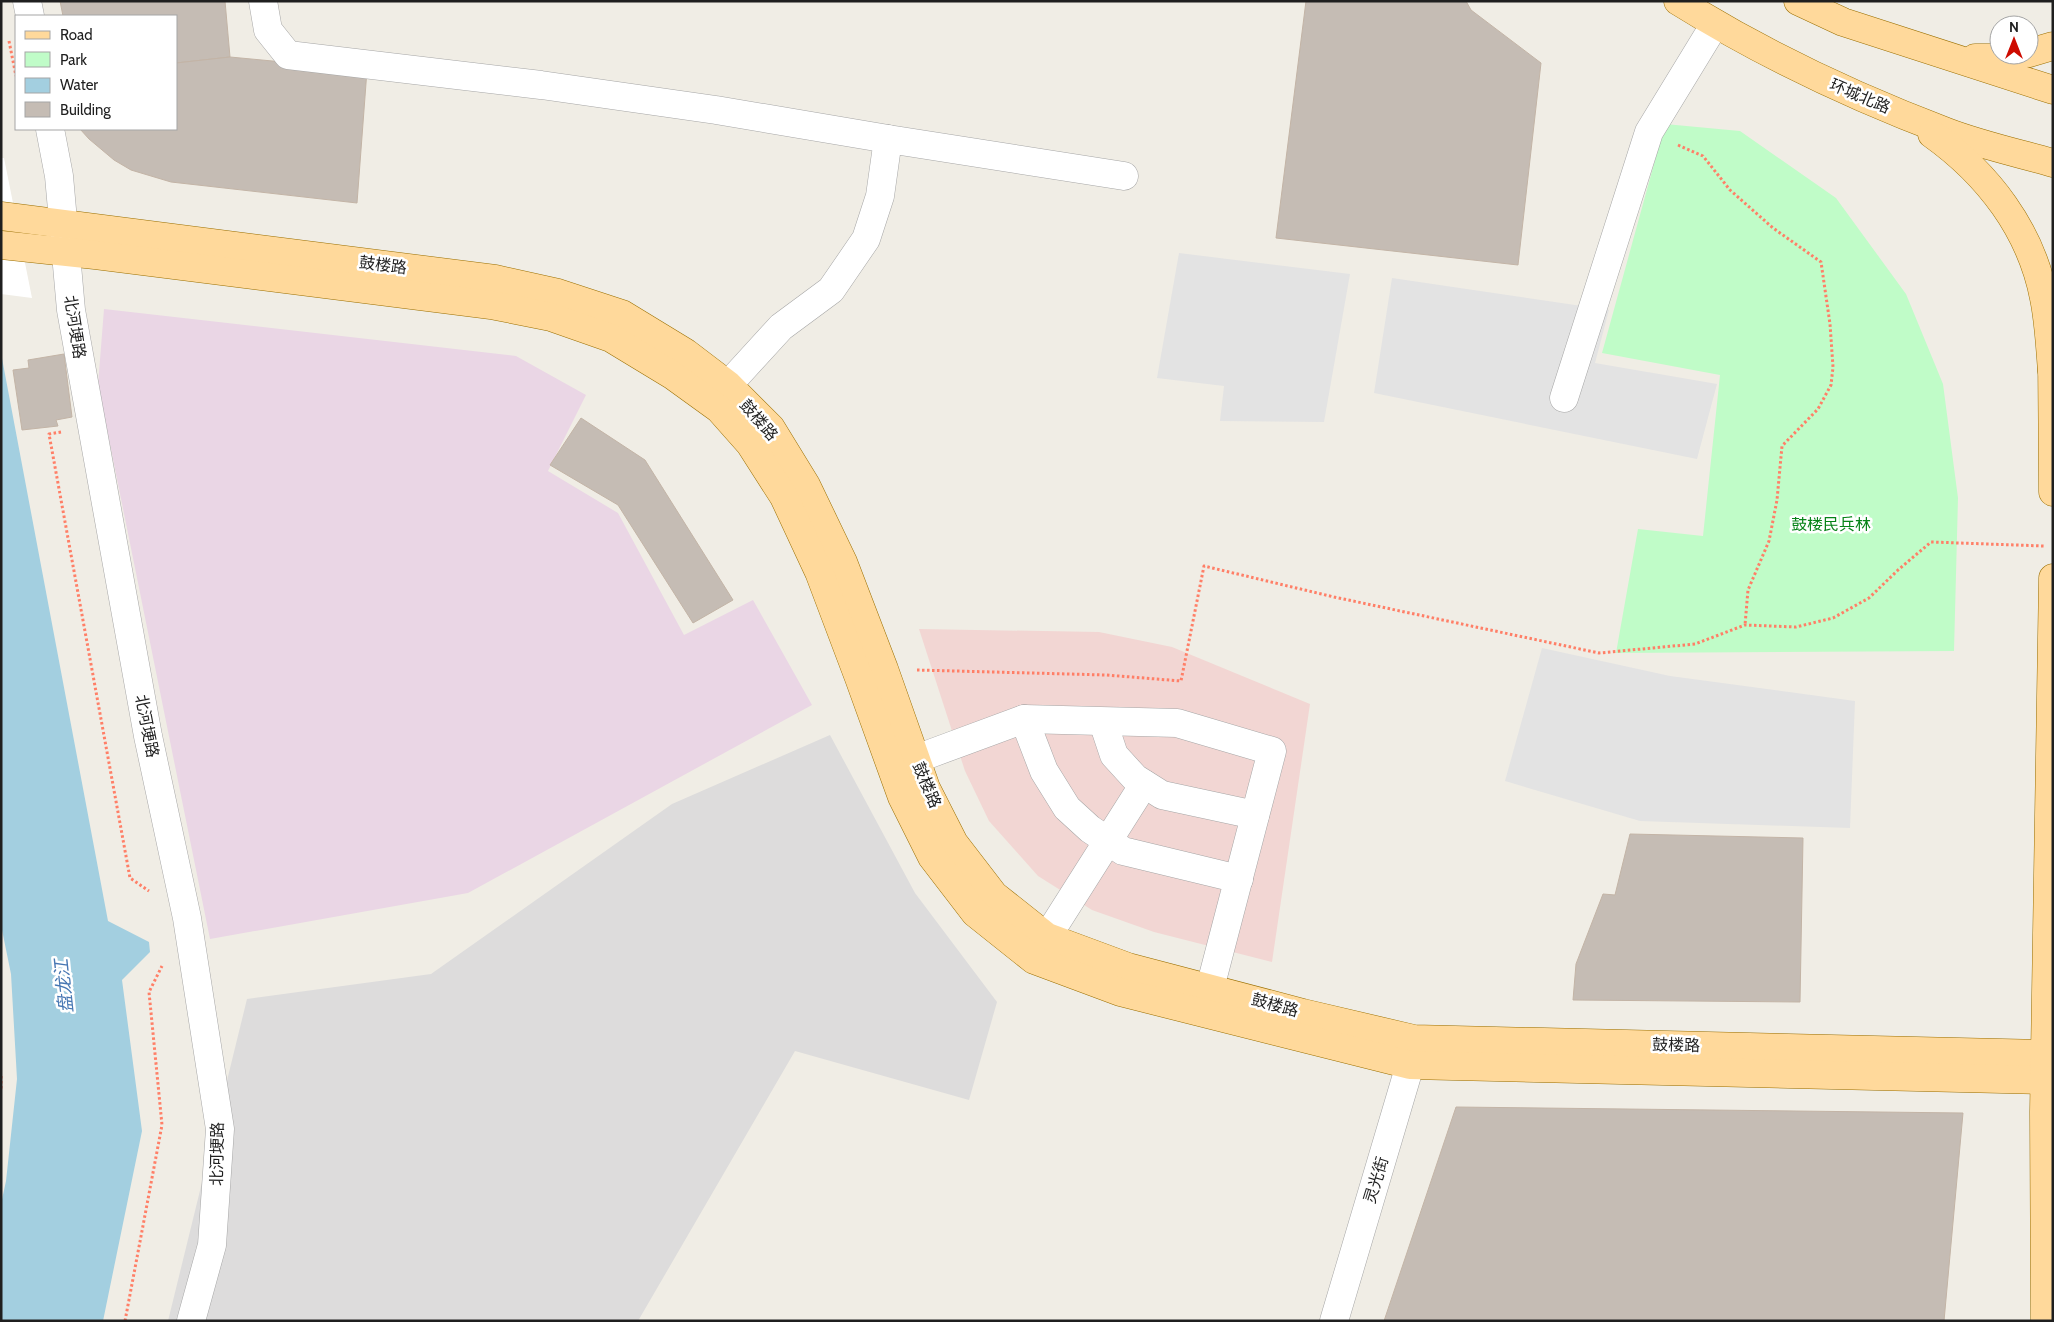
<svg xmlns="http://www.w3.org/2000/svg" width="2054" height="1322" viewBox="0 0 2054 1322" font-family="Cabin,'Noto Sans SC',sans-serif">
<rect width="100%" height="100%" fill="#f0ede5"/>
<path fill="#dddcdc" d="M830,735L915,893L997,1002L969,1100L795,1051L638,1321H168L247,999L431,974L672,804Z"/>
<path fill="#f2d6d3" d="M919,629L1099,632L1172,647L1310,704L1272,962L1154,932L1092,910L1038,876L989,821L965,771Z"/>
<path fill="#ead6e5" d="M104,309L516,356L586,395L548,471L618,513L684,635L753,600L812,705L468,893L210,939L98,385Z"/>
<path fill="#c0fcc8" d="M1665,124L1740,131L1836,198L1906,294L1943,384L1958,498L1954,651L1616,653L1638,529L1703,536L1720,375L1602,353Z"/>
<g fill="#e3e3e3">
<path d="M1179,253L1350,274L1324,422L1220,421L1224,386L1157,378Z"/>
<path d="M1392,278L1609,310L1595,363L1717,384L1697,459L1374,393Z"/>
<path d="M1542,648L1670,676L1855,701L1850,828L1640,821L1505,781Z"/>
</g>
<path fill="#a3cfe0" d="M1,353L108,921L149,942L150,952L122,980L142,1131L103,1321H1V1204L6,1181L17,1079L11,974L1,925Z"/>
<path fill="#fff" d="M1,158H4L32,298L1,294Z"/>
<g fill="#c5bcb4" stroke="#c3b4a6">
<path d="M60,1H225L230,57L176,63V16H63Z"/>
<path d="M1306,1H1466L1471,10L1541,63L1518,265L1276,238Z"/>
<path d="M230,57L367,70L357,203L171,182L131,170L114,160L89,139L80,129H176V63Z"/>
<path d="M64,354L72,417L56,420L58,426L22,430L13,370L29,368L28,360Z"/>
<path d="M581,418L645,460L733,600L693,623L618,505L550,465Z"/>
<path d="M1630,834L1803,838L1800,1002L1573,1000L1576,964L1603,894L1615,895Z"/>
<path d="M1456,1107L1963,1113L1944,1321H1384Z"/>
</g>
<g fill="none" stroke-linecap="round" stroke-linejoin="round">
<defs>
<g id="minor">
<path d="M27,1L30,16"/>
<path d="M263,1L268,30L288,55L541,85L716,110L888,139L880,196L866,239L831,290L781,327L728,385"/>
<path d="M50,129L59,176L71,310L148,736L187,918L220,1129L212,1245L191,1321"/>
<path d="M888,139L1124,176"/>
<path d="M1564,398L1649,132L1715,24"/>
<path d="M1024,719L1044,771L1067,808L1090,829L1123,851L1239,879"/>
<path d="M1103,722L1114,755L1135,778L1162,795L1255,815"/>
<path d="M916,759L1024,719L1177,723L1272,751L1210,988"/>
<path d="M1047,937L1144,784"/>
<path d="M1334,1321L1410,1065L1414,1043"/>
</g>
<g id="major">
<path d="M1678,1C1763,54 1854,97 1947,132C1981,145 2018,153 2053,163"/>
<path d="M1798,1L1843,22L2053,90"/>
<path d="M2029,53L2053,46"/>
<path d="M1975,58H2006L2020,55"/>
<path d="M1932,134C1988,174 2031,230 2044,298C2049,322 2050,347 2052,371"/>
<path d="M1,216L495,279L558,293L622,314L686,353L728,385L771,428L806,485L843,562L884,669L926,788L954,843L994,895L1047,937L1128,967L1303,1013L1414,1039L2045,1054"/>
<path d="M1,245L95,255L491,305L551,317L611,338L672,375L719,409L750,444L784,497L819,572L859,678L902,797L932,857L975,913L1034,960L1120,992L1410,1065L2045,1080"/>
<path d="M2052,353L2053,492"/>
<path d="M2045,1321L2044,1112L2053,578"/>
</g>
</defs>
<use href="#minor" stroke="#a6a6a6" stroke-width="29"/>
<use href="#major" stroke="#9a6f00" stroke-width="29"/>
<g stroke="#ff7f67" stroke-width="3" stroke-dasharray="2.5 2.5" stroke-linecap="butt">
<path d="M9,41L16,76"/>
<path d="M1678,145L1703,156L1730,190L1773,228L1821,262L1830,324L1833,367L1831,385L1818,409L1782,446L1777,500L1769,541L1748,590L1745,625"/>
<path d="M61,432L49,434L130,878L149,891"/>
<path d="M917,670L1106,675L1181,681L1204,566L1334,597L1599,653L1695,644L1745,625L1796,627L1833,618L1869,598L1898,570L1931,542L2044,546"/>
<path d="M1,1076V1089"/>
<path d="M125,1321L162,1125L149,992L162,966"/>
</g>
<use href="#minor" stroke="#fff" stroke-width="28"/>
<use href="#major" stroke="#ffd99b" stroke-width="28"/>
</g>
<g text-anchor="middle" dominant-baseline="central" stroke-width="5" stroke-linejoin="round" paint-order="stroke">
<g font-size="16" fill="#1f1f1f" stroke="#fff">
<text transform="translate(1860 96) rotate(23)">环城北路</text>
<text transform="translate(383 265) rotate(7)">鼓楼路</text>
<text transform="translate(75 327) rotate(81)">北河埂路</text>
<text transform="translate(759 420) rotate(49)">鼓楼路</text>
<text transform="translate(147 726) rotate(79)">北河埂路</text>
<text transform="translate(927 785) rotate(67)">鼓楼路</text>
<text transform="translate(1275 1005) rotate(15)">鼓楼路</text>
<text transform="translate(1676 1045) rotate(1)">鼓楼路</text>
<text transform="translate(217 1154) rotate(-89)">北河埂路</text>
<text transform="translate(1376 1180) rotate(-73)">灵光街</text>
</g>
<g font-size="16" fill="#078318" stroke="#fff">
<text x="1831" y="524">鼓楼民兵林</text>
</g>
<g font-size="18" font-style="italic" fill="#4777b3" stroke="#fff">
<text transform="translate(64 986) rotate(-96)">盘龙江</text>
</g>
</g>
<rect width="2054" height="1322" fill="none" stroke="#1f1f1f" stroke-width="5"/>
<rect x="15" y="15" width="162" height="115" fill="#ffffff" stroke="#a5a5a5"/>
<rect x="25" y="31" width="25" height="8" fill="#ffd99b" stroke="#a5a5a5"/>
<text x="60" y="40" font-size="15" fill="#1f1f1f">Road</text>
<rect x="25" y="52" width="25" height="15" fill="#c0fcc8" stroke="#a5a5a5"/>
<text x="60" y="65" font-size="15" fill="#1f1f1f">Park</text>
<rect x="25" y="78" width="25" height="15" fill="#a3cfe0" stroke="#a5a5a5"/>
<text x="60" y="90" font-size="15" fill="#1f1f1f">Water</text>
<rect x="25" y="102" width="25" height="15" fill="#c5bcb4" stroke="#a5a5a5"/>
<text x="60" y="115" font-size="15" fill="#1f1f1f">Building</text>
<g transform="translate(2014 40)"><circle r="24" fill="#ffffff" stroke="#a5a5a5"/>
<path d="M0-4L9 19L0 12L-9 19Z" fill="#ce0b00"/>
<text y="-8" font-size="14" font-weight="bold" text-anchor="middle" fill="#1f1f1f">N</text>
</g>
</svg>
